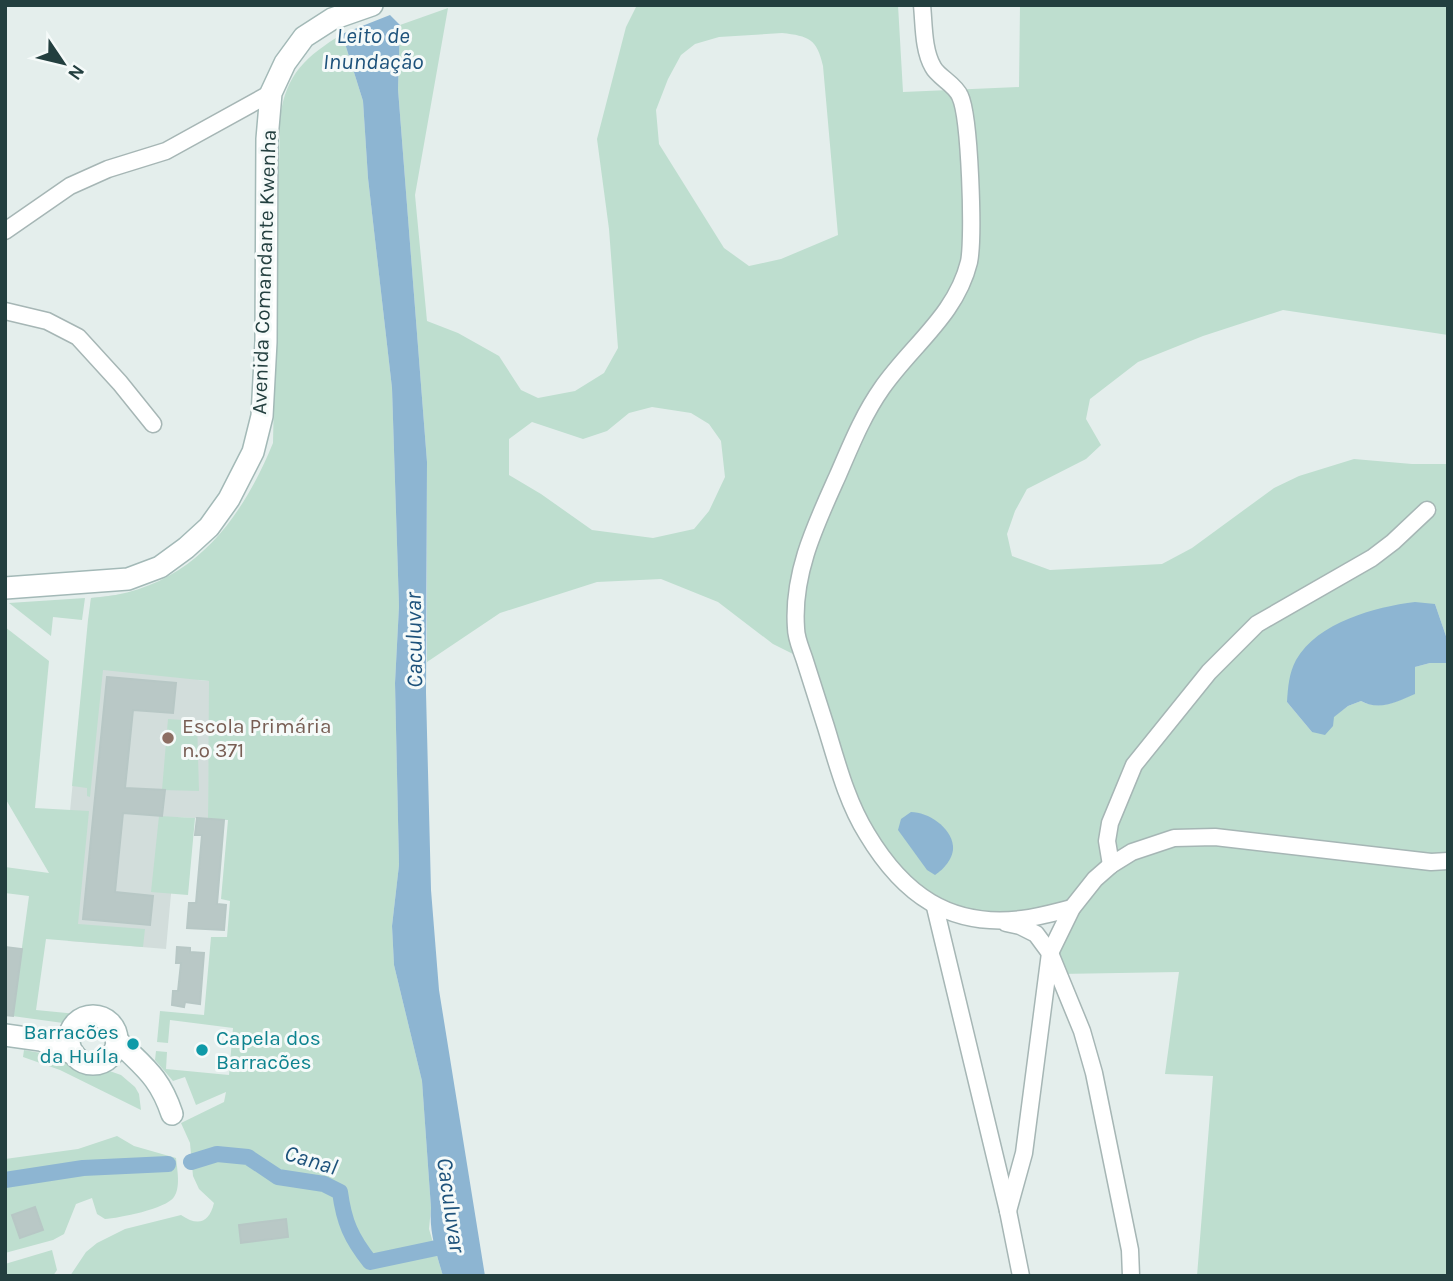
<svg xmlns="http://www.w3.org/2000/svg" width="1453" height="1281" viewBox="0 0 1453 1281" font-family="Karla,sans-serif">
<rect width="100%" height="100%" fill="#e4eeec"/>
<path fill="#d2dddb" d="M208,548L198,680L209,681L210,690L208,819L178,817L166,949L68,941L78,867L70,811L91,598L125,594L148,587L170,577L192,563Z"/>
<g fill="#bedecf" fill-rule="evenodd">
<path d="M637,5H898L903,92L1019,87L1020,5H1448V335L1283,310L1203,336L1138,362L1090,399L1086,419L1101,445L1086,459L1027,489L1015,511L1007,534L1012,556L1050,570L1162,564L1192,548L1274,488L1299,476L1354,459L1412,464H1447L1448,455V642L1435,604L1287,702L1312,732L1348,706L1361,701C1379,711 1397,701 1414,694L1415,667L1430,663H1448V1276H1197L1213,1076L1165,1074L1179,972L1059,974L1050,953L1072,909L1022,919L935,907L863,828L805,660L773,644L718,602L661,579L597,582L500,613L427,662V462L398,89L400,25L448,8L415,195L427,321L458,333L499,356L521,390L538,398L575,391L604,373L618,348L609,229L597,139L626,27ZM782,33C809,36 817,39 823,66L838,235L781,259L749,266L724,248L659,144L656,110L668,79L681,55L695,44L719,37ZM652,407L691,413L709,424L721,441L725,477L709,511L694,529L653,538L592,530L541,494L509,475V439L532,422L583,439L607,431L629,413Z"/>
<path d="M342,34L363,101L368,178L392,388L399,606L395,683L399,865L392,926L394,965L422,1081L431,1208L429,1229L443,1276H70L86,1252L97,1243L125,1229L181,1215C197,1226 209,1224 214,1203L199,1189L193,1176L190,1143L181,1123L224,1102L226,1092L196,1105L185,1077L173,1081L155,1060L156,1051L167,1052L166,1069L229,1075L233,1028L170,1020L168,1043L157,1042L160,1011L204,1015L211,937H227L230,901L221,899L228,820L208,819L209,681L103,670L90,797L87,796V788L72,786L88,620L91,598C186,592 239,526 273,443L280,118C286,73 306,57 342,34Z"/>
<path d="M85,598L82,620L53,617L51,636L9,603Z"/>
<path d="M5,627L49,661L35,808L89,811L78,924L145,929L143,947L46,939L36,1010L77,1014L73,1019L63,1023L5,1015V997L15,998L29,896L5,893V867L49,873L5,798Z"/>
<path d="M168,719L197,721L199,791L162,790Z"/>
<path d="M159,816L195,818L188,895L151,892Z"/>
<path d="M24,1050L69,1058L85,1067H98L121,1075L135,1087L139,1094L141,1110L60,1070L23,1057Z"/>
<path d="M117,1136L134,1146L176,1158C177,1169 181,1187 174,1197C166,1209 119,1218 105,1219L97,1214L92,1198L76,1204L64,1234L53,1240L5,1253V1159L78,1149Z"/>
<path d="M52,1250L57,1270L53,1276H5V1264Z"/>
</g>
<g fill="#8db5d2">
<path d="M390,15L400,25L398,89L427,462L426,693L431,890L439,990L485,1276H443C436,1252 429,1232 431,1208L422,1081L394,965L392,926L399,865L395,683L399,606L392,388L368,178L363,101L342,34Z"/>
<path d="M1415,602L1435,604L1448,642V663H1430L1415,667V694C1397,702 1379,711 1361,701L1348,706L1334,717L1333,726L1325,735L1312,732L1287,702C1288,687 1289,673 1296,660C1318,622 1375,607 1415,602Z"/>
<path d="M911,812C928,812 951,827 953,846C954,858 944,869 935,875L927,870L898,830L901,819Z"/>
</g>
<g fill="none" stroke-linecap="round" stroke-linejoin="round">
<g stroke="#8db5d2" stroke-width="16">
<path d="M191,1162L217,1154L248,1157L278,1177L324,1184L340,1192C344,1222 351,1238 370,1262L441,1247L452,1251"/>
<path d="M5,1180L83,1168L168,1164"/>
</g>
</g>
<g fill="#b9c8c6" stroke="#b7c7c5" stroke-width="2">
<path d="M107,677L176,683L173,713L133,710L125,788L165,790L162,816L123,813L115,892L153,896L150,925L83,919Z"/>
<path d="M197,818L224,820L217,904L226,905L224,930L187,928L189,903H196L202,835H195Z"/>
<path d="M5,947L22,949L13,1016L5,1015Z"/>
<path d="M177,947L190,948V952L204,953L200,1004L185,1002L184,1007L172,1005L173,991H178L181,963H176Z"/>
<path d="M35,1207L43,1230L20,1238L12,1215Z"/>
<path d="M286,1219L288,1237L241,1243L239,1225Z"/>
</g>
<g fill="none" stroke-linecap="round" stroke-linejoin="round">
<defs>
<g id="street">
<path d="M922,5C924,24 923,50 933,67C938,77 955,84 960,96C970,117 974,238 969,262C956,315 912,345 882,388C863,415 851,445 838,475C816,524 792,573 796,628C796,639 802,651 805,661C812,683 819,705 826,727C837,763 847,802 867,834C903,894 949,928 1022,919C1039,917 1056,912 1072,908"/>
<path d="M5,231L70,186L108,169L166,151L271,93"/>
<path d="M5,311L47,321L78,337L120,383L153,424"/>
<path d="M1111,865L1107,841L1110,823L1134,765L1209,672L1257,624L1372,558L1393,542L1427,510"/>
<path d="M935,907L1008,1211L1021,1276"/>
<path d="M1006,923L1020,926L1036,934L1050,953L1082,1031L1094,1073L1130,1250L1131,1276"/>
<path d="M1008,1211L1024,1153L1050,953L1072,908L1095,879L1111,865L1132,852L1174,838L1215,837L1431,862L1448,861"/>
</g>
<g id="secondary">
<path d="M5,588L128,579L160,567L186,548L209,527L229,499L253,452L262,416L266,342L267,139L271,93L285,63L304,37L332,19L372,5"/>
<circle cx="93" cy="1040" r="24"/>
<path d="M5,1035L41,1040L74,1054"/>
<path d="M116,1039C143,1067 159,1075 172,1114"/>
</g>
</defs>
<use href="#street" stroke="#a6b6b5" stroke-width="19"/>
<use href="#secondary" stroke="#a3b9b7" stroke-width="24"/>
<use href="#street" stroke="#fff" stroke-width="16"/>
<use href="#secondary" stroke="#fff" stroke-width="21"/>
</g>
<circle fill="#8d6e63" stroke="#f5faf9" stroke-width="2.5" cx="168" cy="738" r="7"/>
<g fill="#0f9aa8" stroke="#f5faf9" stroke-width="2.5">
<circle cx="133" cy="1044" r="7"/>
<circle cx="202" cy="1050" r="7"/>
</g>
<g text-anchor="middle" dominant-baseline="central" stroke-width="6" stroke-linejoin="round" paint-order="stroke">
<g font-size="21" fill="#233f3f" stroke="#f5faf9">
<text transform="translate(264 272) rotate(-88)">Avenida Comandante Kwenha</text>
</g>
<g font-size="21" fill="#785e54" stroke="#f5faf9" text-anchor="start">
<text x="182" y="726">Escola Primária<tspan x="182" dy="24">n.º 371</tspan></text>
</g>
<g font-size="21" fill="#0d838f" stroke="#f5faf9" text-anchor="end">
<text x="119" y="1032">Barracões<tspan x="119" dy="24">da Huíla</tspan></text>
<text x="216" y="1038" text-anchor="start">Capela dos<tspan x="216" dy="24">Barracões</tspan></text>
</g>
<g font-size="23" font-style="italic" fill="#1d527b" stroke="#f5faf9">
<text x="373" y="35">Leito de<tspan x="373" dy="26">Inundação</tspan></text>
<text transform="translate(414 640) rotate(-91)">Caculuvar</text>
<text transform="translate(311 1160) rotate(17)">Canal</text>
<text transform="translate(451 1205) rotate(82)">Caculuvar</text>
</g>
</g>
<rect width="1453" height="1281" fill="none" stroke="#233f3f" stroke-width="14"/>
<g transform="translate(63 63) rotate(125)" stroke="#f5faf9" stroke-width="5" paint-order="stroke">
<path d="M0-5L12 26L0 18L-12 26Z" fill="#233f3f"/>
<text y="-10" font-size="19" font-weight="bold" text-anchor="middle" fill="#233f3f">N</text>
</g>
</svg>
